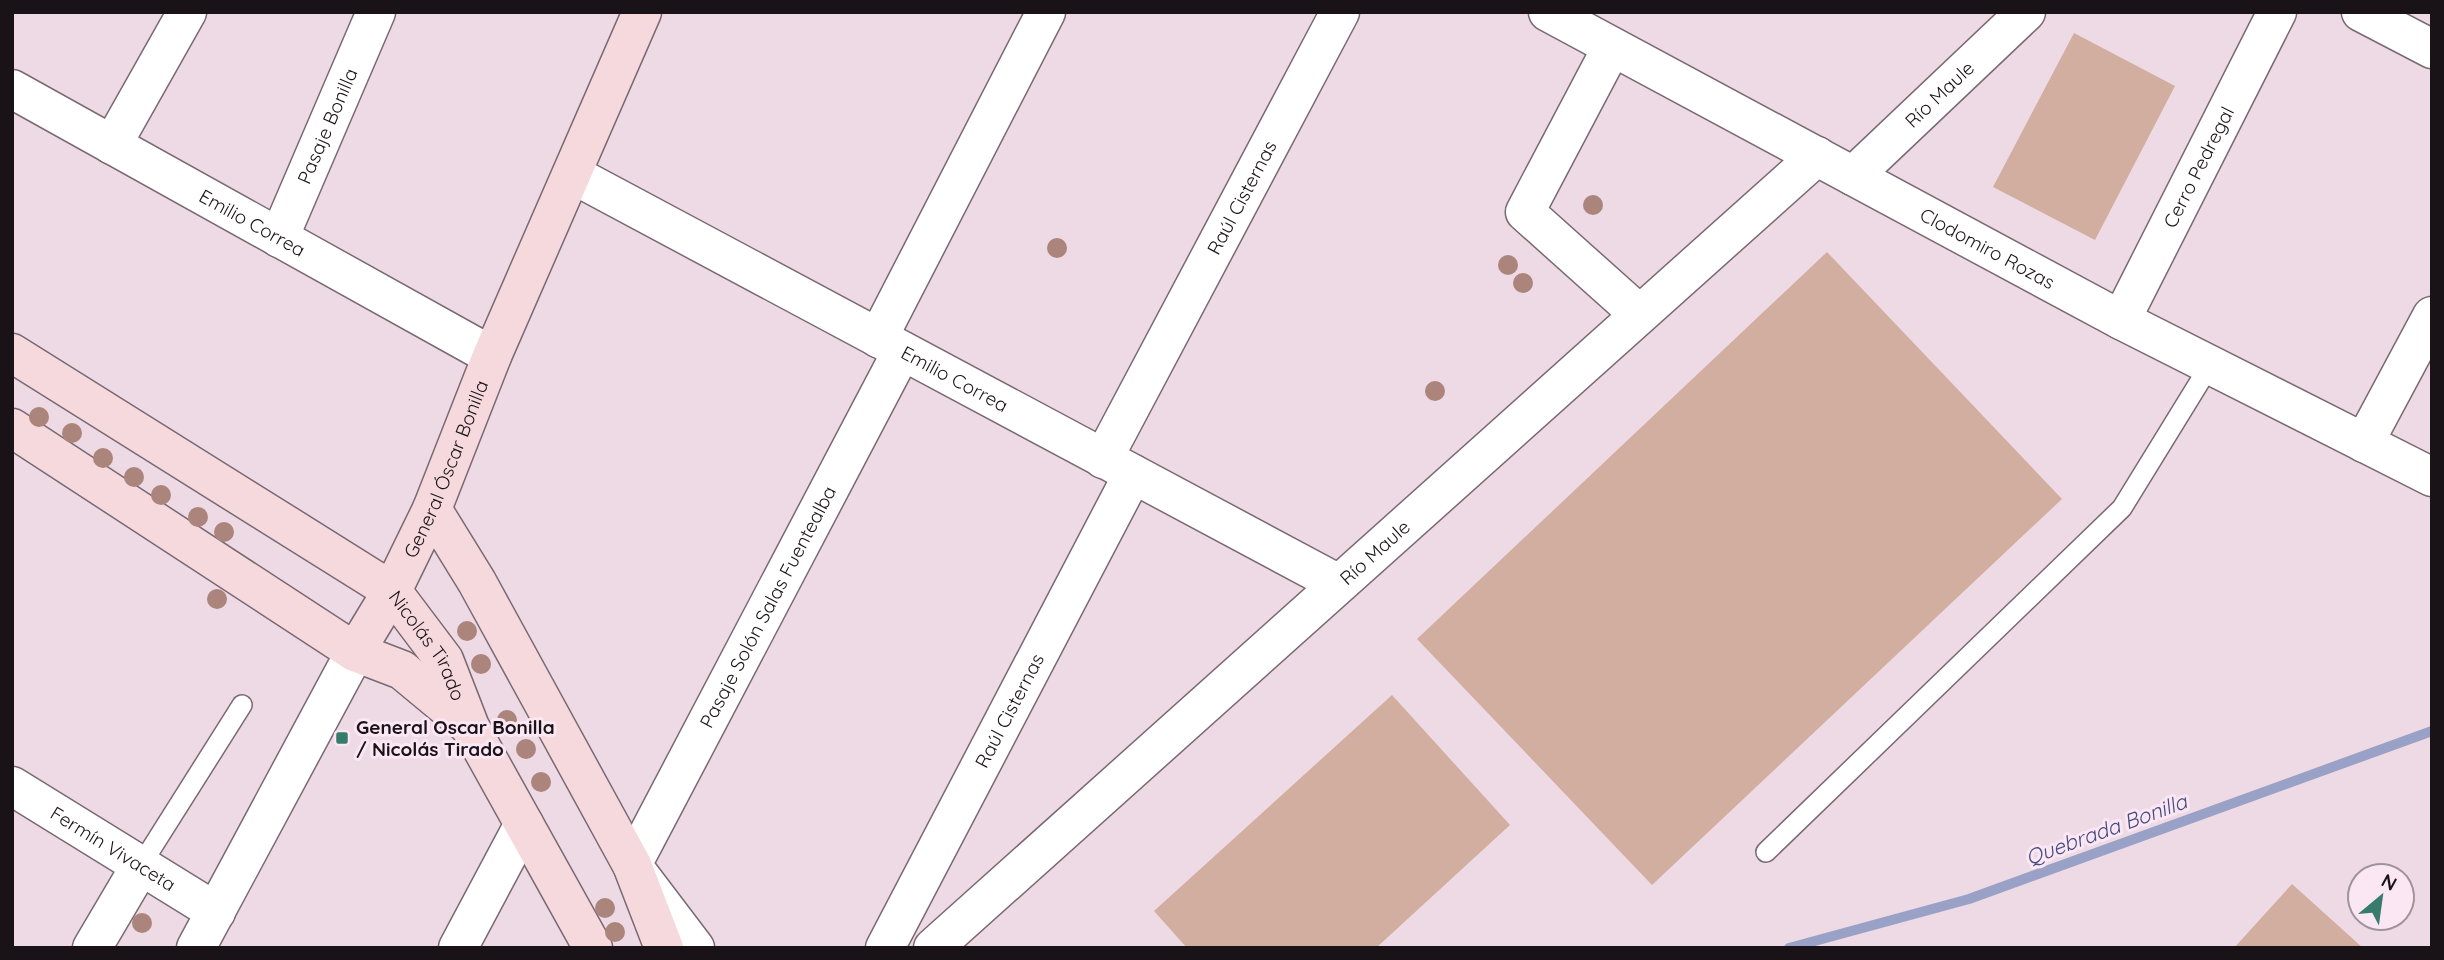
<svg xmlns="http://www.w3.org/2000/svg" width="2444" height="960" viewBox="0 0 2444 960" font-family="Quicksand,sans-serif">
<rect width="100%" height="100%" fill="#eddae5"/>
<g fill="#d1ae9f">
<path d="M2074,33L2175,86L2095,240L1993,187Z"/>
<path d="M1827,252L2062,499L1652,885L1417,639Z"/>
<path d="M1392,695L1510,825L1376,948H1187L1154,911Z"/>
<path d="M2292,884L2363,948H2234Z"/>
</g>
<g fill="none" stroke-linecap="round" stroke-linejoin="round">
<path stroke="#99a1c7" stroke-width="10" d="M1789,948L1969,899L2432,731"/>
<defs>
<g id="service">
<path d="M1766,852L2122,508L2210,365"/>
<path d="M141,865L242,705"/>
</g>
<g id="minor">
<path d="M2361,12L2432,49"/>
<path d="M1612,47L1525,212L1639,314"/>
<path id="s1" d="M12,89L492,356"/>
<path d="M112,145L187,12"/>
<path id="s2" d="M572,174L1337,583"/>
<path id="s3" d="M1853,176L2026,12"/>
<path id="s4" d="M279,238L376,12"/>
<path d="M2121,320L2432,477"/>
<path d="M878,338L1046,12"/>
<path d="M2364,443L2432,316"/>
<path id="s5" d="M1103,459L1340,12"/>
<path id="s6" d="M12,786L216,912"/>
<path d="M92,948L141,865"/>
<path d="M458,948L524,824"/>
<path id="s7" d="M695,948L632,865L902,351"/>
<path id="s8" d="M885,948L1133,474"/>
<path id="s9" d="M933,948L1817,156"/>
</g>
<g id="tertiary">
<path id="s10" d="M1548,12L2121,320L2277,12"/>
<path d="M196,948L355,652"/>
</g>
<g id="secondary">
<path id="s11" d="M12,353L392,591L444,660L470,727L593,948"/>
<path d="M12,428L355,652L402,670L466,723"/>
<path d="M432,509L477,582L632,865L664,948"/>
<path id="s12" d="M355,652L392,591L432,509L492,356L642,12"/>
</g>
</defs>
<use href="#service" stroke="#796973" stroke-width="22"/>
<use href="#minor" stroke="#796973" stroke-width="41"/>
<use href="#tertiary" stroke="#796973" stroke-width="41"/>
<use href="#secondary" stroke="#796973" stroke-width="41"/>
<use href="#service" stroke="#fff" stroke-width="19"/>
<use href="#minor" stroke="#fff" stroke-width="38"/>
<use href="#tertiary" stroke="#fff" stroke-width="38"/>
<use href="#secondary" stroke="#f5d9dc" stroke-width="38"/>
</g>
<g fill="#ab847b">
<circle cx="1593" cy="205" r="10"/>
<circle cx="1057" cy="248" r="10"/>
<circle cx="1508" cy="265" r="10"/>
<circle cx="1523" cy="283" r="10"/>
<circle cx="1435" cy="391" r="10"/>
<circle cx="39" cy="417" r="10"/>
<circle cx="72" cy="433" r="10"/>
<circle cx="103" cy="458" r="10"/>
<circle cx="134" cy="477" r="10"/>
<circle cx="161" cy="495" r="10"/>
<circle cx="198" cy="517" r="10"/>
<circle cx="224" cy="532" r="10"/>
<circle cx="217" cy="599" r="10"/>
<circle cx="467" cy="631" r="10"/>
<circle cx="481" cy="664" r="10"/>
<circle cx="507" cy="720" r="10"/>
<circle cx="526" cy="749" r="10"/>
<circle cx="541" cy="782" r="10"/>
<circle cx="605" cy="908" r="10"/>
<circle cx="142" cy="923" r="10"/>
<circle cx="615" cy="932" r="10"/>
</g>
<rect fill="#377b6e" stroke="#fae7f3" stroke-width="2.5" x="335" y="731" width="14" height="14" rx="3.5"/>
<g text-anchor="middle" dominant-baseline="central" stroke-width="6" stroke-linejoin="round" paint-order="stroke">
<g font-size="19" fill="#191317" stroke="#fae7f3">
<text stroke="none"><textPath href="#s3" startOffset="119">Río Maule</textPath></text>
<text stroke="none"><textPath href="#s4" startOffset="122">Pasaje Bonilla</textPath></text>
<text stroke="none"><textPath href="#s10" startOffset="822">Cerro Pedregal</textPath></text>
<text stroke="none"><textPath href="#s5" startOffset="296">Raúl Cisternas</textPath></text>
<text stroke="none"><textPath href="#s1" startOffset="275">Emilio Correa</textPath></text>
<text stroke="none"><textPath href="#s10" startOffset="499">Clodomiro Rozas</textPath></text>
<text stroke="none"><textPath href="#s2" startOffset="434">Emilio Correa</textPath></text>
<text stroke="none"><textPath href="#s12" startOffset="205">General Óscar Bonilla</textPath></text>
<text stroke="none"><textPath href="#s9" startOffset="593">Río Maule</textPath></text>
<text stroke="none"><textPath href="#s7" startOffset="396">Pasaje Solón Salas Fuentealba</textPath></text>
<text stroke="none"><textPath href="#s11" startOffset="514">Nicolás Tirado</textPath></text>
<text stroke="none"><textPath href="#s8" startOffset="268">Raúl Cisternas</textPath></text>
<text stroke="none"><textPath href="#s6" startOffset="119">Fermín Vivaceta</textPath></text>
</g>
<g font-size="19" font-weight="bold" fill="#191317" stroke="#fae7f3" text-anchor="start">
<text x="356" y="727">General Oscar Bonilla<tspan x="356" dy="22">/ Nicolás Tirado</tspan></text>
</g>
<g font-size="21" font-style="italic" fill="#434b7f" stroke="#fae7f3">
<text transform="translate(2106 829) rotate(-20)">Quebrada Bonilla</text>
</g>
</g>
<rect width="2444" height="960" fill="none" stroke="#191317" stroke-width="28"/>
<g transform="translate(2381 897) rotate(29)"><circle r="33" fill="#fae7f3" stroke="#a0929b" stroke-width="2"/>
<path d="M0-5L12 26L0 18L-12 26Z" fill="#377b6e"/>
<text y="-10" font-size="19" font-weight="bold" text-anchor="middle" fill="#191317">N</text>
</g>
</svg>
